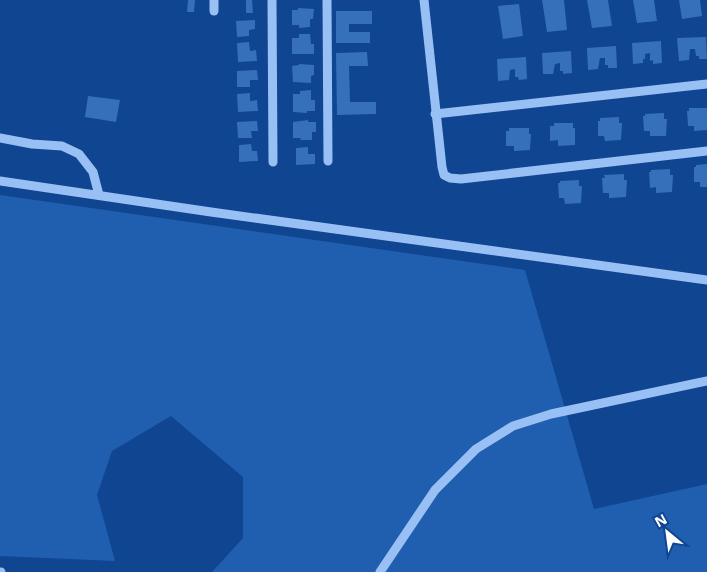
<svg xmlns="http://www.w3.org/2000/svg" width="707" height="572" viewBox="0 0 707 572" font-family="'Open Sans',sans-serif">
<rect width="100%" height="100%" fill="#0f4591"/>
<path fill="#205fb0" d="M0,195L525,270L594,509L707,484V572H212L243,538V477L171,416L112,451L97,495L115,561L0,556Z"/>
<g fill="#3770ba">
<path d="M188,0H195L194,12H187Z"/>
<path d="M246,0H252L253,13H246Z"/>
<path d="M542,0H564L567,30L547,32Z"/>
<path d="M587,0H608L612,26L592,28Z"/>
<path d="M633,0H654L657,21L637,23Z"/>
<path d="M679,0H700L702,16L682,19Z"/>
<path d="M519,4L523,36L503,39L498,6Z"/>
<path d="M298,8L314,9L313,19H310V27L299,28V25H292V10H298Z"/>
<path d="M336,11H372V24H349V32H370V43H336Z"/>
<path d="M255,20V29L249,30V36L237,37L236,21Z"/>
<path d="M299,34H310L311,44H314V54H292V38H299Z"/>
<path d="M706,37L707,59H699V56H696L695,49H690L689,60L679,61L677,38Z"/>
<path d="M661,41L662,63L653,64V60L650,61V53L645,54V59H643V63L633,64L632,43Z"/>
<path d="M249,42L250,51L256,50L257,61L238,62L237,43Z"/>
<path d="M616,46L617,68H608V65H605V58H600L598,69L588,70L587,48Z"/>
<path d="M571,51L572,73L563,74V71H560V63L555,64L553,74H543L542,53Z"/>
<path d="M367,52L368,66H349L350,102H376V114L337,115L336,53Z"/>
<path d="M526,57L527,79L519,80L518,77H515V69L510,70L509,80L498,81L497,59Z"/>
<path d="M299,64L314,65V75L311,76V83L293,82L292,66L299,65Z"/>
<path d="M257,70L258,80H250V87H237V71Z"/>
<path d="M311,90V100H315V111H307V113L293,112V94H300V91Z"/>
<path d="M250,93V101L257,100L258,111L238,112L237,94Z"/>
<path d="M88,96L120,100L116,122L85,117Z"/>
<path d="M689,108H707V130L694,131V126H688L687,111H689Z"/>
<path d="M664,113V119H667L666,136H650V131H644L643,116H645V114Z"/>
<path d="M619,117V123H622L621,140L605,141L604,136H598V121H600V118Z"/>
<path d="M308,120V122H316V132H312V140H300L301,138H293V122Z"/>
<path d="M257,121L258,131H251L252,138H238L237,122Z"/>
<path d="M554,123H573V128H575V145L558,146V140L550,141V126H554Z"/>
<path d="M509,128H529V134H531L530,150L514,151V146H506V131H509Z"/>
<path d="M251,144L252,151H257L258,161L239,162V145Z"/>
<path d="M308,147V154H315V164L296,165V148Z"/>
<path d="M707,164V187H700V182H694V167H696V165Z"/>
<path d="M670,169V175H673L672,192L656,193V187L650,188L649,172H651V170Z"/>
<path d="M624,174V180H627L626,197L609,198V193H603L602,178H605L604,175Z"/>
<path d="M579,180V186H582L581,203L565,204L564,198H559L558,183H560V181Z"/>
</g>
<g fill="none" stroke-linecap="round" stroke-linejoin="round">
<g stroke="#99c0f4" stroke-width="9">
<path d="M214,0V11"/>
<path d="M272,0L273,162"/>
<path d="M327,0L328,161"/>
<path d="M424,0L442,167L444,175L450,178L461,179L707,151"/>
<path d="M435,114L707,84"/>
<path d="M0,138L32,144L62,146L79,154L93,172L99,195"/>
<path d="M0,181L211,212L707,280"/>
<path d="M0,572H1"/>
<path d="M380,572L435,490L476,449L513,426L551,414L707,381"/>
</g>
</g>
<g transform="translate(667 532) rotate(331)" stroke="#0f4591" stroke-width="4" paint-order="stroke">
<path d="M0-4L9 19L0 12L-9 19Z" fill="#ffffff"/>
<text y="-8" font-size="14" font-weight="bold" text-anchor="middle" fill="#ffffff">N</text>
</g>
</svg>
